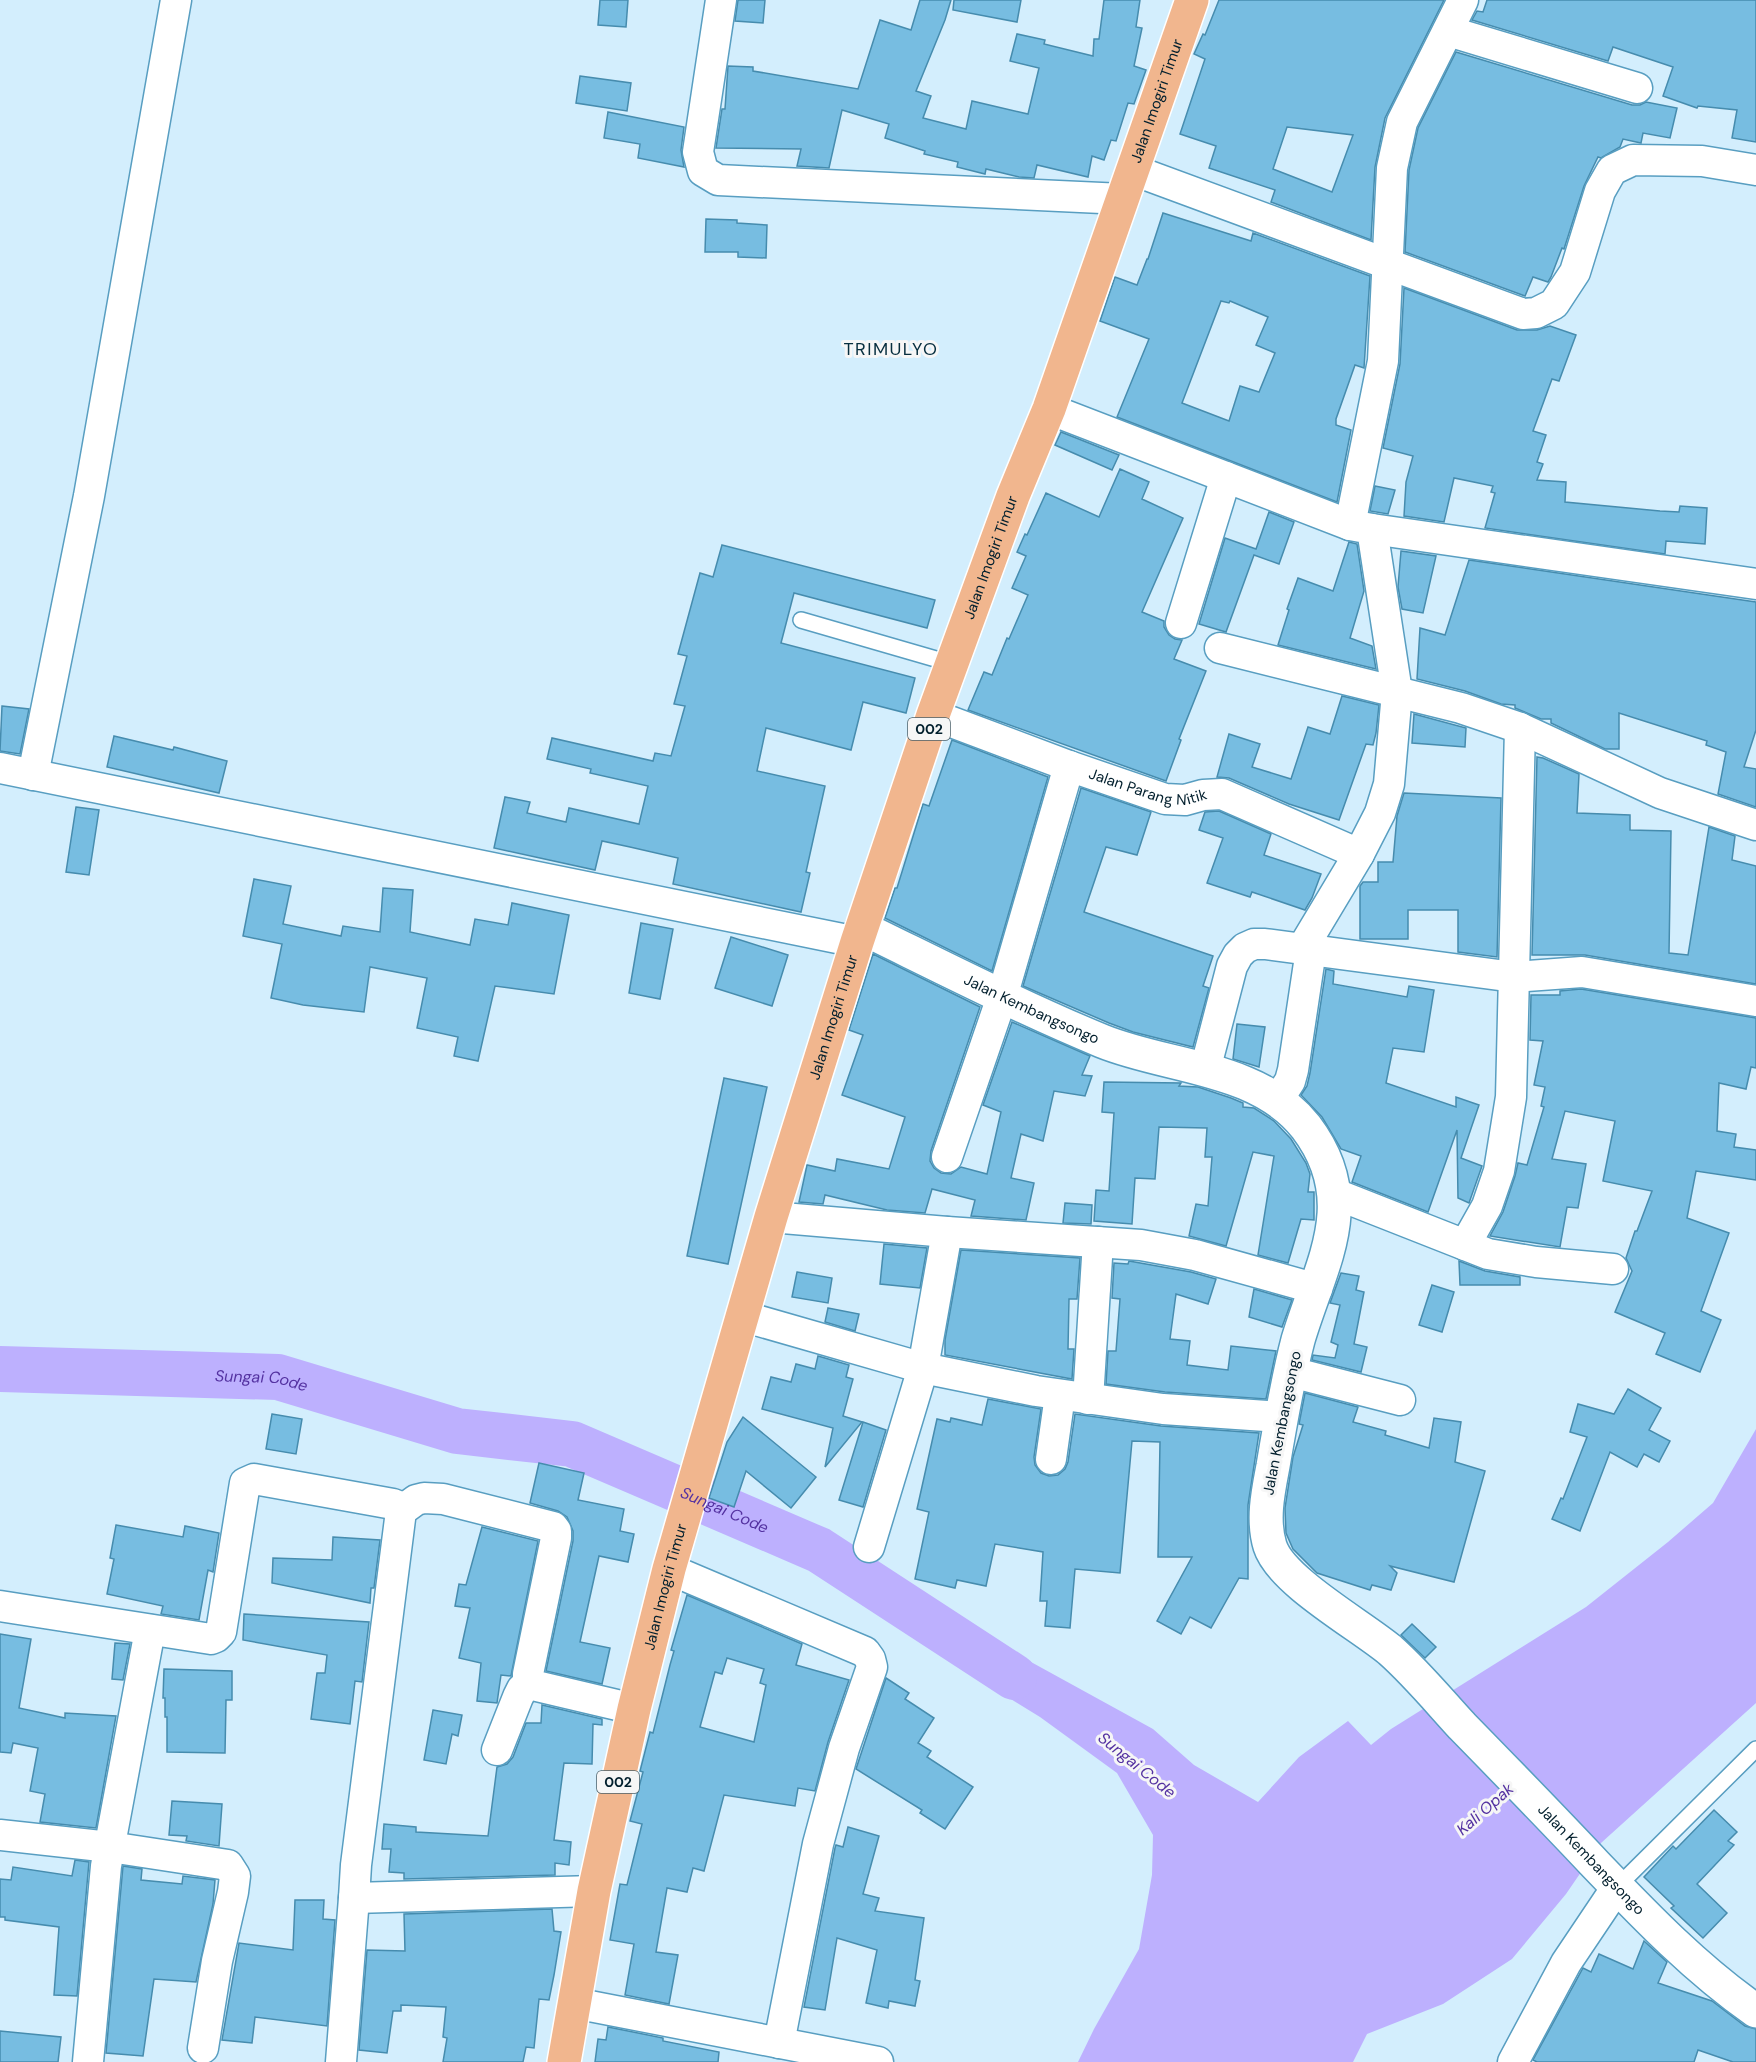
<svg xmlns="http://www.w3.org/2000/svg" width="1756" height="2062" viewBox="0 0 1756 2062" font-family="'DM Sans',sans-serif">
<rect width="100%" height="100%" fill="#d3eefd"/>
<path fill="#bdb0fe" d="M1756,1429V1703L1601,1843L1566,1894L1512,1959L1443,2004L1367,2034L1353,2062H1078L1094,2029L1139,1949L1152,1875L1153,1835L1117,1773L1040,1717L938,1654L978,1633L1153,1729L1194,1765L1258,1802L1299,1757L1348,1721L1371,1745L1391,1729L1586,1607L1668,1542L1713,1503Z"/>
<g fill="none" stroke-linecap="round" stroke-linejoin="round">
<path stroke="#bdb0fe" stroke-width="46" id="s1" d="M0,1369L278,1377L457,1431L572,1444L819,1550L1014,1677"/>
</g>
<g fill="#77bde1" stroke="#468cae" stroke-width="1.5" fill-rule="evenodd">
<path d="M600,0H628L626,27L598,25Z"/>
<path d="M738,0H765L763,23L735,21Z"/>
<path d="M920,0H951L945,20L916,91L931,96L923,118L966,129L972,101L1028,114L1039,68L1010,61L1017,34L1045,40L1044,44L1093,56L1094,39H1099L1104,0H1140L1136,27L1142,28L1134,66L1146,70L1134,104L1128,103L1116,141L1111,140L1104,160L1092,156L1088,177L1037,165L1034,178L1019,177L986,169L985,174L957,167L958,162L924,154L925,151L885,138L889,124L842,110L829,168L797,166L801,149L716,148L722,109H725L728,66L753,67V71L858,89L880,20L911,30Z"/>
<path d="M954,0H1021L1017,22L953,10Z"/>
<path d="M1219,0H1444L1385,118L1375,167L1371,240L1271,202L1275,190L1209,168L1216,146L1180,134L1205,59L1194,54L1203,34L1205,35ZM1287,127L1353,135L1332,192L1273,169Z"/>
<path d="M1487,0H1756V142L1732,138L1737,110L1698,106L1697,108L1663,96L1673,67L1613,47L1608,61L1472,20L1477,11L1483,12Z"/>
<path d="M1456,52L1632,105H1640L1646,102L1677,108L1670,138L1643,133L1641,143L1623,139L1620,147L1601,158L1598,157L1584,186L1564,249L1562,248L1551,277L1548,282L1533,277L1525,296L1405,252L1409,170L1418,128Z"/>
<path d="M580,76L631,83L627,111L576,103Z"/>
<path d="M608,112L684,127L681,150L684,167L638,158L640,144L604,138Z"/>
<path d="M1163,213L1251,241L1253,233L1370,276L1364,368L1355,365L1336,419V425L1351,430L1337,502L1117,417L1149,339L1100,321L1115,277L1137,285L1147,259H1148ZM1221,301L1229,303L1230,301L1268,317L1256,345L1275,353L1259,392L1240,386L1229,421L1182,403Z"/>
<path d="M706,219L737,220V223L767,225L766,258L738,257V252H705Z"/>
<path d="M1404,288L1517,330H1537L1550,326L1576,335L1559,381L1552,379L1533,431L1546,435L1537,462L1543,464L1537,480L1566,482L1565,502L1660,511L1679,512L1680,506L1707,508L1705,544L1666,541L1665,554L1485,528L1495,493L1491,492L1493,486L1454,478L1444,522L1404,516L1406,482L1413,456L1383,448L1400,364Z"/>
<path d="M1061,432L1119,455L1112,470L1055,445Z"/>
<path d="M1120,469L1149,482L1142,499L1183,518L1142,612L1164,621V627L1169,635L1175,639L1182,640L1174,659L1206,671L1179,739L1181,740L1166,781L968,710L984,672L992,675L1007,638L1009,639L1028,595L1012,588L1026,556L1017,552L1025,534L1027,535L1046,493L1099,517Z"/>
<path d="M1375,486L1395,490L1388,514L1370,511Z"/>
<path d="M1269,512L1294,522L1279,564L1254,555L1226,632L1199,624L1225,538L1256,549Z"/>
<path d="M1349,542L1357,544L1364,591L1350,638L1372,646L1376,669L1278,645L1289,610L1287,609L1298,578L1333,591Z"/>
<path d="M722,545L935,600L927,628L794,593L781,643L915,678L906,713L863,702L851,750L766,728L757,771L825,786L806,872L810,873L801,912L673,884L678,858L630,847L602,841L595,870L494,848L505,797L530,802L527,813L566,822L569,808L639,824L648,786L590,773L591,769L547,759L552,738L653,761L655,753L671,756L685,706L674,704L687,656L678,654L700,573L713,577Z"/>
<path d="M1401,551L1436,556L1423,613L1402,609L1398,587Z"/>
<path d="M1469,560L1756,602V730L1744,767L1756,769V807L1718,794L1726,752L1706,745L1707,741L1619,713V749H1605L1551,723V719H1541L1515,708V705L1501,704L1465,691L1417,679L1420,628L1445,635Z"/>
<path d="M1342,696L1379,705L1376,733L1373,745L1366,744L1339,820L1289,804L1229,778L1217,777L1229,734L1260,744L1252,767L1291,779L1308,727L1330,734Z"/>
<path d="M2,706L29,709L20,754L0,751Z"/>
<path d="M1414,714L1466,728L1465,747L1412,743Z"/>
<path d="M114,736L173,750L174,747L227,761L219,793L107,767Z"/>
<path d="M952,740L1048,777L992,971L885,918L895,888H897L923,804L929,806Z"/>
<path d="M1537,757L1543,758L1579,774L1577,813L1630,815V830L1671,831L1669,953L1688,955L1709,827L1735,836L1732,860L1756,866V984L1585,955H1532Z"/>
<path d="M1081,788L1151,812L1137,855L1106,847L1084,912L1213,956L1203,986L1209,988L1193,1047L1133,1032L1109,1023L1023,986Z"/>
<path d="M1404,793L1501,798L1497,957L1458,952V910H1408V939H1360V886L1363,882H1378V862H1393L1397,816Z"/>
<path d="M76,807L99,810L89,875L66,872Z"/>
<path d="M1219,811L1271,834L1264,855L1321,874L1312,898L1305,910L1252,892L1250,897L1207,883L1223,838L1199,830L1205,812Z"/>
<path d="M254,879L291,886L283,924L341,936L343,926L380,932L383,888L413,890L410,932L470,945L475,919L508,925L512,903L569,915L554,994L495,986L478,1061L454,1056L458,1037L417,1028L427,978L370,967L364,1012L303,1005L271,998L282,944L243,936Z"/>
<path d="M641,923L673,929L660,999L629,993Z"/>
<path d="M731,937L788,955L772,1006L715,988Z"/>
<path d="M873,954L980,1007L931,1151L930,1161L934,1168L941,1173L951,1174L961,1167L987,1174L1001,1112L983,1105L1012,1022L1090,1056L1082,1075L1092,1076L1085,1096L1054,1091L1043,1141L1021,1134L1011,1178L1034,1183L1026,1220L971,1216L975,1200L932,1189L925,1213L887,1210L825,1195L823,1204L799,1202L807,1165L835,1171L837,1159L889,1169L905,1117L842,1095L863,1035L849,1030Z"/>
<path d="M1326,969L1334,971L1333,984L1407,997L1409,986L1434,990L1424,1052L1393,1048L1386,1083L1456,1107V1097L1479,1105L1461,1158L1482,1166L1469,1203L1458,1198L1457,1130L1428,1212L1352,1182L1361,1156L1341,1149L1322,1117L1301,1095L1307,1086L1310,1073Z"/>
<path d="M1581,989L1756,1018V1068L1751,1067L1746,1089L1719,1083L1717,1131L1736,1134L1734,1147L1756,1150V1180L1696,1171L1687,1218L1729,1233L1701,1311L1721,1320L1700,1372L1656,1354L1665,1333L1615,1312L1632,1271L1626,1258L1635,1231H1637L1652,1191L1603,1181L1615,1121L1565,1111L1552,1159L1586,1164L1578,1208L1567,1207L1560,1247L1490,1236L1503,1212L1515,1176L1518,1163L1527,1165L1544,1107L1541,1106L1545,1087L1534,1085L1543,1041L1530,1040L1531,995H1560V991Z"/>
<path d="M1237,1024L1265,1027L1259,1067L1233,1059Z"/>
<path d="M724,1078L767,1087L728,1264L687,1256Z"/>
<path d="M1104,1082L1181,1083L1179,1086L1198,1087L1231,1098L1243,1103V1107L1254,1108L1274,1121L1291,1139L1306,1163L1310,1174L1308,1192H1314V1220L1301,1219L1288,1263L1258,1255L1274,1156L1253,1152L1226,1246L1189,1236L1196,1204L1208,1206L1212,1157H1205L1207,1128L1159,1127L1155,1179L1135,1178L1132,1224L1094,1221L1096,1190L1109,1191L1114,1113L1102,1112Z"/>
<path d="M1065,1203L1092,1205L1091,1224L1063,1223Z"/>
<path d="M884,1244L927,1248L920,1288L880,1284Z"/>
<path d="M961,1250L1080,1258L1077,1299H1069L1068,1349H1074L1072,1379L945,1355V1340Z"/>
<path d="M1129,1261L1191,1272L1216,1279L1208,1304L1176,1294L1170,1339L1190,1341L1187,1365L1228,1370L1231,1346L1276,1351L1266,1399L1165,1392L1106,1384L1108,1351H1116L1120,1299L1112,1298L1114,1263L1128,1264Z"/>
<path d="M1459,1261L1485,1271L1520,1277V1285H1460Z"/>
<path d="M797,1272L832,1278L828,1303L792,1297Z"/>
<path d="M1341,1273L1359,1276L1356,1290L1364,1292L1354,1344L1367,1347L1361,1372L1312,1360L1313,1355L1335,1358L1338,1345L1331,1342L1340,1305L1330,1303Z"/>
<path d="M1432,1285L1454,1292L1442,1332L1419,1325Z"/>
<path d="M1254,1289L1292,1300L1282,1327L1249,1317Z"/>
<path d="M828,1308L859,1314L855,1331L825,1322Z"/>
<path d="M818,1356L849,1365L846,1377L853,1379L843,1416L862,1422L825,1467L833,1428L762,1409L771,1377L791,1382L796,1364L815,1369Z"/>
<path d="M1628,1389L1661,1408L1649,1430L1670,1441L1659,1462L1644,1454L1637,1467L1610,1452L1580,1531L1552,1519L1561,1498L1563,1499L1587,1437L1570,1432L1578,1404L1614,1414Z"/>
<path d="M1305,1393L1358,1407L1353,1422L1386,1431L1385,1435L1429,1448L1434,1418L1461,1422L1455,1462L1485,1471L1454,1582L1390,1566L1397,1573L1391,1590L1372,1585L1370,1590L1317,1573L1293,1549L1286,1533L1285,1508L1293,1457L1303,1425L1299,1424Z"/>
<path d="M988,1399L1041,1409L1034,1457L1035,1465L1041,1473L1049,1476L1058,1475L1065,1469L1068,1462L1075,1414L1161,1426L1259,1433L1248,1505V1579L1239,1578L1211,1628L1190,1617L1181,1634L1157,1621L1192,1557H1158L1160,1442L1132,1441L1120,1573L1075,1569L1070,1628L1045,1626L1047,1601H1040L1043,1552L995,1544L986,1586L957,1580L955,1588L915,1579L929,1512L917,1509L937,1419L950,1422L951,1418L982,1425Z"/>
<path d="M272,1414L302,1419L296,1454L266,1449Z"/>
<path d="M743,1417L816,1477L791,1508L746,1471L734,1507L709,1498L727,1442Z"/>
<path d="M863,1422L886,1430L863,1507L839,1500Z"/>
<path d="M539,1463L584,1473L578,1500L624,1509L620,1531L634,1534L628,1562L599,1556L580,1642L610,1648L602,1684L546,1671L573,1541V1531L567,1517L558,1511L530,1503Z"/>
<path d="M116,1525L183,1537L185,1526L219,1533L213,1572L208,1570L199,1620L161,1614L163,1606L107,1594L114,1559L110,1558Z"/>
<path d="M482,1527L538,1541L511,1676L501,1675L497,1703L477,1701L481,1663L459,1658L470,1608L455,1606L459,1584L466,1585Z"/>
<path d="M333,1537L380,1540L374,1588H371L370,1603L272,1583L273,1558L332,1560Z"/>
<path d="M687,1595L802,1644L796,1665L849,1680L828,1742L815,1791L798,1788L795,1806L724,1795L704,1871L693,1868L687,1892L667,1888L656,1952L678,1955L669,2004L625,1995L634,1944L610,1940L620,1884L627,1885L642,1824L630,1821L643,1772L640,1771L650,1732L653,1733L670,1665L674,1651L671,1650ZM727,1658L764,1669L760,1683L766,1685L754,1742L700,1727L715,1672L722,1674Z"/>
<path d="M244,1614L369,1622L362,1682L355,1681L350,1724L311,1719L317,1673H325L327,1655L243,1640Z"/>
<path d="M1412,1624L1436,1647L1425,1658L1401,1635Z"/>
<path d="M0,1634L31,1639L19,1708L65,1718V1713L116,1716L96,1828L40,1822L45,1794L30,1791L38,1748L13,1743L11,1753L0,1752Z"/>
<path d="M115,1643L130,1644L123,1680L112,1679Z"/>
<path d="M164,1669L232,1671V1700H226L225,1753L167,1752V1717H165V1698H163Z"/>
<path d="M886,1678L909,1693L905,1699L934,1718L918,1743L931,1751L927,1757L973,1787L945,1829L920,1813L922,1810L856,1769Z"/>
<path d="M542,1705L602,1719V1725L593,1724L592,1764L564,1763L554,1840L571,1842L569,1865L555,1863V1875L404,1879V1873L389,1872L391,1849H382L384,1824L416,1827V1832L488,1836L497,1767L507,1764L513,1757L526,1723H541Z"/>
<path d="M433,1710L462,1715L458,1736L452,1734L446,1764L424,1760Z"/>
<path d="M172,1801L222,1804L219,1846L186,1841L187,1836L169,1835Z"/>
<path d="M1714,1810L1737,1832L1728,1841L1734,1845L1697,1884L1727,1913L1703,1938L1671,1908L1674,1906L1644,1877L1673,1846L1676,1849Z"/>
<path d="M848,1827L879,1836L863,1894L879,1898L875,1911L924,1918L915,1980L920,1981L915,2006L889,2001L888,2008L866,2003L877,1950L837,1938L825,2010L804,2007L835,1848L836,1845L843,1847Z"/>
<path d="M75,1860L89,1862L77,1996L54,1995L59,1927L5,1920V1917H0V1879L11,1880L13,1867L72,1876Z"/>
<path d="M123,1866L142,1869L141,1880L182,1884L183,1876L215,1880L213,1904L196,1982L154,1979L143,2056L106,2053Z"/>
<path d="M295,1900H324L323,1919L335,1920L327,2026L255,2017L252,2043L222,2040L239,1943L293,1950Z"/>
<path d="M552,1909L554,1931L561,1932L554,1975L549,2000L539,1999L534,2048L526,2047L523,2062H443L447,2038L443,2037L446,2007L401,2005V2011H393L387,2053L359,2050L367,1950L405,1951L404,1914Z"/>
<path d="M1644,1941L1667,1962L1658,1983L1712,2001L1745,2026L1756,2029V2062H1733L1698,2050L1694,2062H1537L1533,2060L1583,1968L1591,1972L1599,1954L1633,1969Z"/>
<path d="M608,2027L663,2038V2041L719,2052L718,2062H595L598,2039L606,2040Z"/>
<path d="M0,2031L61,2037L58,2062H0Z"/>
</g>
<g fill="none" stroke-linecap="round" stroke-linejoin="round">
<defs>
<g id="service">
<path d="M801,620L953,664"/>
<path d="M1617,1887L1756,1749"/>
</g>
<g id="minor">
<path d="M721,0L698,152L703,171L718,180L1123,199"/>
<path d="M1448,31L1637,88"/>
<path d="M1133,170L1523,314L1536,313L1554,304L1575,272L1600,191L1612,170L1633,160L1702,161L1756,170"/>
<path d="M1049,409L1350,525L1372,529L1397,692L1389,784L1380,813L1359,854L1302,949"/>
<path d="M1350,525L1383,361L1392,168L1402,122L1463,0"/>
<path d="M1372,529L1756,584"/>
<path d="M1181,623L1226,477"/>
<path d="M1220,648L1461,708L1520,728L1660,793L1756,825"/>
<path id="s2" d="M933,715L1069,766L1165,799L1185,800L1203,795L1222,794L1359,854"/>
<path d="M0,768L857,942"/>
<path d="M33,775L89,496L176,0"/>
<path d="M1205,1070L1232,966L1238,955L1245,948L1254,944H1265L1514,977L1582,972L1756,1001"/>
<path d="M1277,1101L1290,1081L1293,1070L1311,950"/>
<path d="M947,1157L1002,997L1069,766"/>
<path d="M1333,1193L1488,1254L1536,1262L1613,1269"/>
<path d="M771,1217L947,1232L1141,1245L1195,1255L1317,1289"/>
<path d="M1465,1245L1487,1206L1499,1171L1511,1097L1520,728"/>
<path d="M742,1316L923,1368L1036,1391L1163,1409L1281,1417"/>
<path d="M1291,1372L1400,1400"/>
<path d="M1088,1399L1098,1242"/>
<path d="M1051,1459L1060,1395"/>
<path d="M869,1547L923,1368L947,1232"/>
<path d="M669,1569L865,1652L870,1659L872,1667L844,1748L818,1844L779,2043"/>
<path d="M0,1606L211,1639L216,1637L221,1632L245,1483L254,1479L393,1504L398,1506L401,1511"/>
<path d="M497,1750L518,1697L522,1689L528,1684"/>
<path d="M0,1835L110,1847L228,1865L235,1876L233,1892L217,1961L203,2048"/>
<path d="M594,1891L354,1898L356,1865L401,1511L416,1500L424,1498L443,1499L553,1527L556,1531V1538L528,1674V1684L634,1709"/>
<path d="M574,2003L878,2062"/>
<path d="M88,2062L106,1866L150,1630"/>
<path d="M341,2062L354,1898"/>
<path d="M1513,2062L1566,1963L1617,1887"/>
</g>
<g id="tertiary">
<path id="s3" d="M862,928C942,967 1020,1007 1102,1041C1168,1068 1258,1066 1306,1127C1363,1202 1320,1265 1298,1340C1287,1382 1280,1424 1273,1466C1268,1492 1262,1520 1270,1546C1281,1581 1360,1625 1390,1650C1416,1673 1439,1701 1462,1726C1507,1772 1552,1818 1596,1865C1646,1917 1696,1969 1756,2011"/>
</g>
<g id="primary">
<path id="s4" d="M564,2062L594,1891L634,1709L669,1569L771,1217L857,942L933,715L1013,496L1049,409L1192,0"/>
</g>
</defs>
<use href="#service" stroke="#589ec1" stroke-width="18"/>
<use href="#minor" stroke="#589ec1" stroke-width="33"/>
<use href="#tertiary" stroke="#589ec1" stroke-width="36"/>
<use href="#primary" stroke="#fff" stroke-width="36"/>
<use href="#service" stroke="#fff" stroke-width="15"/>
<use href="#minor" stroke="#fff" stroke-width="30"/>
<use href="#tertiary" stroke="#fff" stroke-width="33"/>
<use href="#primary" stroke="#f1b68e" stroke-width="33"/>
</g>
<g text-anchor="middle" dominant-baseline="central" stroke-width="6" stroke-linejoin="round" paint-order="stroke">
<g fill="#f6f6f6" stroke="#4b6069" stroke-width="1.5">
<rect x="908" y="718" width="42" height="22" rx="4.5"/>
<rect x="597" y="1771" width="42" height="22" rx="4.5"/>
</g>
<g font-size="14" font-weight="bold" fill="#021f2d">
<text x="929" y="729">002</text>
<text x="618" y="1782">002</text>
</g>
<g font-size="15" fill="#021f2d" stroke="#f6f6f6">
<text stroke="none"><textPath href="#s4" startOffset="2052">Jalan Imogiri Timur</textPath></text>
<text stroke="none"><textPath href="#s4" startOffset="1566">Jalan Imogiri Timur</textPath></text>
<text stroke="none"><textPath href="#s2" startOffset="228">Jalan Parang Nitik</textPath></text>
<text stroke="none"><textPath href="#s3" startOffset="188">Jalan Kembangsongo</textPath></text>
<text stroke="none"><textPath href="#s4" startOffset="1080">Jalan Imogiri Timur</textPath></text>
<text transform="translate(1282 1423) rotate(-79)">Jalan Kembangsongo</text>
<text stroke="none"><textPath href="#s4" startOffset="486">Jalan Imogiri Timur</textPath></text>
<text stroke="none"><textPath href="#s3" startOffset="1376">Jalan Kembangsongo</textPath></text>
</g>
<g font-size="16" font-style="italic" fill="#5432a1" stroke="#f6f6f6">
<text stroke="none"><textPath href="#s1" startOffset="262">Sungai Code</textPath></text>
<text stroke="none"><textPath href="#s1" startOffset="747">Sungai Code</textPath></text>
<text transform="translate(1137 1765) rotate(39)">Sungai Code</text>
<text transform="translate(1485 1809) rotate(-41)">Kali Opak</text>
</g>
<g font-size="18" letter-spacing="1.5" fill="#062e3f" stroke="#f6f6f6">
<text x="891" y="349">TRIMULYO</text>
</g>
</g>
</svg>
